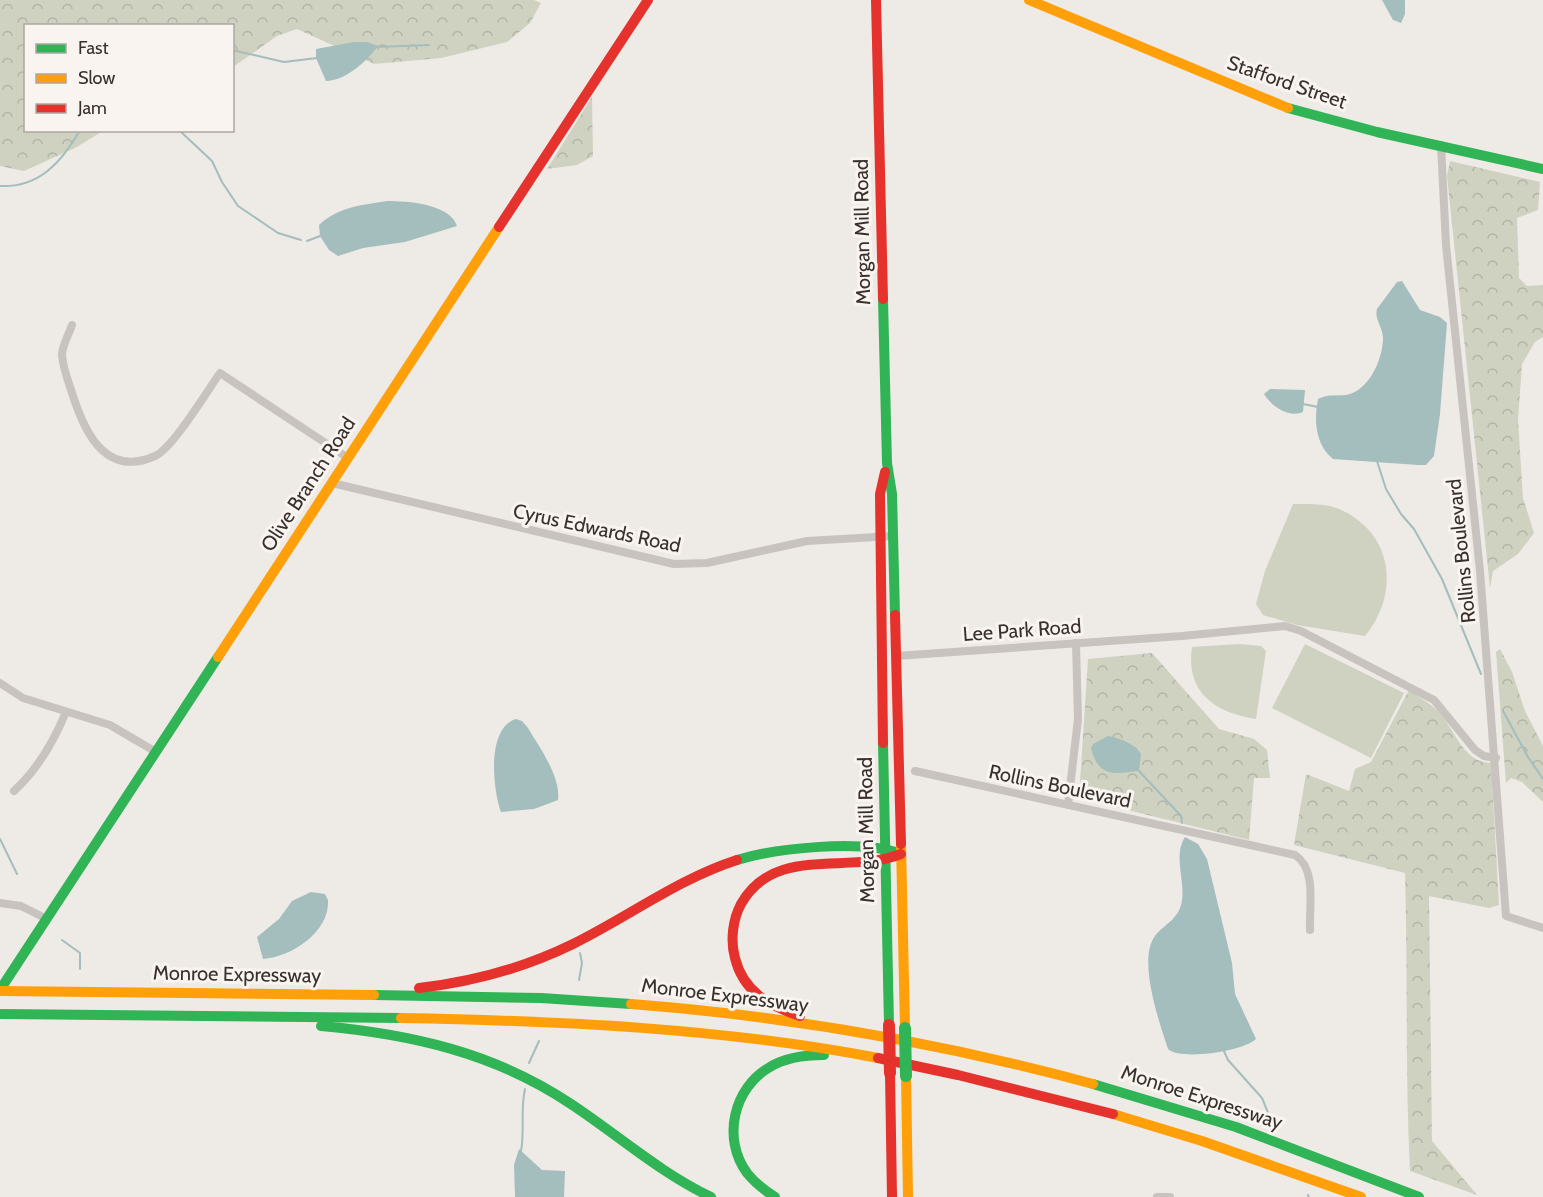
<svg xmlns="http://www.w3.org/2000/svg" width="1543" height="1197" viewBox="0 0 1543 1197" font-family="Cabin,sans-serif">
<defs>
<pattern id="forest-crowns" width="20" height="18" patternUnits="userSpaceOnUse" patternTransform="scale(1.5)"><rect width="20" height="18" fill="#cfd2c1"/><path d="M2 6a3 3 0 1 1 6 0M12 15a3 3 0 1 1 6 0" fill="none" stroke="#b2b5a6"/></pattern>
</defs>
<rect width="100%" height="100%" fill="#eeeae6"/>
<g fill="#cfd2c1">
<path d="M1293,504C1309,504 1324,503 1339,509C1394,533 1400,593 1365,636L1297,625L1263,615L1256,604L1265,571Z"/>
<path d="M1239,644L1261,646L1266,651L1256,719C1216,713 1185,693 1192,647Z"/>
<path d="M1305,644L1404,693L1371,758L1272,708Z"/>
</g>
<g fill="url(#forest-crowns)">
<path d="M0,0H534L541,3L530,23L507,42L441,58L374,64L297,29L277,36L233,67L232,26H26V130L103,131L75,148L24,171L0,166Z"/>
<path d="M592,97L593,156L577,165L547,169Z"/>
<path d="M1450,161L1540,182L1538,210L1517,218L1519,278L1527,286L1543,285V337L1535,342L1522,364L1518,420L1523,498L1534,533L1518,554L1493,571L1490,588L1447,176Z"/>
<path d="M1500,649L1512,672L1525,711L1543,746V802L1522,782L1511,778L1506,783L1496,652Z"/>
<path d="M1152,653L1219,729L1254,739L1267,750L1270,778H1254L1249,840L1079,798L1088,659Z"/>
<path d="M1409,690C1417,696 1428,702 1436,709C1455,727 1461,762 1491,763L1499,905L1489,908L1429,896L1432,1141L1477,1195L1410,1171C1405,1072 1408,972 1405,873L1294,845L1306,774L1349,791L1355,769L1371,762Z"/>
</g>
<g fill="#a4bdbd">
<path d="M1382,0H1405V14L1401,23L1393,20Z"/>
<path d="M354,42H367L378,46C367,61 345,81 326,81L316,58V49Z"/>
<path d="M387,201C408,201 450,204 457,226L405,242L363,248L338,256L329,250L320,236L319,225C338,207 362,205 387,201Z"/>
<path d="M1402,281L1420,310L1440,317L1447,323L1440,414L1434,456L1426,465H1418L1333,459C1315,444 1314,420 1318,399C1327,394 1336,396 1346,395C1369,391 1382,360 1383,340C1384,328 1374,320 1377,309L1397,282Z"/>
<path d="M1270,389L1305,390L1303,412C1289,418 1272,407 1264,394Z"/>
<path d="M516,719L522,721L528,728C540,748 561,777 558,800L534,809L501,812C493,790 486,728 516,719Z"/>
<path d="M1108,736C1122,739 1133,743 1141,754L1139,771C1117,773 1099,780 1091,748L1093,744Z"/>
<path d="M1185,837L1198,844L1207,859L1232,963L1235,994L1256,1039C1244,1051 1181,1061 1168,1049C1160,1024 1137,960 1155,936C1164,924 1180,919 1182,900C1185,879 1173,856 1185,837Z"/>
<path d="M311,892L325,894L328,900C330,932 291,957 263,959L257,937L279,919L292,901Z"/>
<path d="M519,1149L542,1170L565,1171L564,1197H515L514,1165Z"/>
</g>
<g fill="none" stroke-linecap="round" stroke-linejoin="round">
<g stroke="#a4bdbd" stroke-width="2">
<path d="M376,47L429,45"/>
<path d="M232,50L284,62L317,58"/>
<path d="M179,130L212,161L222,182L238,206L278,233L301,240"/>
<path d="M0,186C39,188 62,162 80,130"/>
<path d="M307,241L320,236"/>
<path d="M1303,404L1318,407"/>
<path d="M1377,461L1386,489L1401,514L1414,529L1442,579L1481,674"/>
<path d="M1503,711L1528,757L1543,779"/>
<path d="M1139,771L1181,816L1182,823"/>
<path d="M0,839L17,874"/>
<path d="M62,940L80,953V969"/>
<path d="M579,980L582,963L580,953"/>
<path d="M1223,1049L1228,1060L1262,1098L1271,1120"/>
<path d="M529,1063L539,1041"/>
<path d="M521,1151C525,1130 520,1111 525,1089"/>
<path d="M1308,1195L1309,1197"/>
</g>
<g stroke="#c8c3be" stroke-width="8">
<path d="M1441,145L1446,245L1480,571L1506,916L1543,928"/>
<path d="M72,325C69,334 62,346 62,355C63,369 69,383 73,396C85,433 106,478 155,456C173,448 207,391 220,373L348,458"/>
<path d="M332,483L674,564L707,563L807,541L893,536"/>
<path d="M896,656L1182,636L1285,626L1301,631L1434,700L1475,750L1484,756L1496,758"/>
<path d="M0,683L23,698L110,725L156,752"/>
<path d="M915,771L1295,855C1317,869 1309,906 1310,930"/>
<path d="M14,791C38,769 54,741 66,712"/>
<path d="M1068,805L1078,719L1076,643"/>
<path d="M0,903L21,906L47,919"/>
<path d="M1157,1197H1170"/>
</g>
<g stroke="#30b455" stroke-width="10">
<path d="M1288,108L1377,132L1543,169"/>
<path d="M883,299L887,463L892,494L895,615"/>
<path d="M883,743L889,1025"/>
<path d="M737,860C776,848 863,839 901,854"/>
<path d="M0,990L218,657"/>
<path d="M374,995L541,998L631,1004"/>
<path d="M0,1014L401,1018"/>
<path d="M321,1026C411,1034 495,1053 571,1104C618,1135 659,1172 711,1197"/>
<path d="M1093,1084L1236,1127L1419,1197"/>
<path d="M775,1197C764,1190 755,1183 747,1173C722,1139 733,1088 770,1067C786,1057 805,1055 824,1055"/>
</g>
<g stroke="#ff9f0a" stroke-width="10">
<path d="M1029,0L1288,108"/>
<path d="M218,657L499,227"/>
<path d="M901,844L905,1028"/>
<path d="M0,991L374,995"/>
<path d="M631,1004C787,1016 942,1043 1093,1084"/>
<path d="M401,1018C562,1021 721,1028 878,1058"/>
<path d="M906,1076L908,1197"/>
<path d="M1113,1114L1202,1141L1361,1197"/>
</g>
<g stroke="#e5322d" stroke-width="10">
<path d="M876,0L883,299"/>
<path d="M499,227L648,0"/>
<path d="M895,615L901,844"/>
<path d="M883,743L880,494L885,472"/>
<path d="M419,988C473,982 524,968 573,944C628,917 678,879 737,860"/>
<path d="M800,1016C769,1006 743,991 735,958C730,940 733,919 741,904C775,844 848,875 901,854"/>
<path d="M878,1058L958,1075L1113,1114"/>
<path d="M890,1073L892,1197"/>
</g>
<path stroke="#30b455" stroke-width="12" d="M905,1028L906,1076"/>
<path stroke="#e5322d" stroke-width="12" d="M889,1025L890,1073"/>
</g>
<g text-anchor="middle" dominant-baseline="central" stroke-width="6" stroke-linejoin="round" paint-order="stroke">
<g font-size="20" fill="#38302c" stroke="#f9f4ef">
<text transform="translate(1287 82) rotate(19)">Stafford Street</text>
<text transform="translate(862 232) rotate(-91)">Morgan Mill Road</text>
<text transform="translate(308 484) rotate(-57)">Olive Branch Road</text>
<text transform="translate(597 528) rotate(12)">Cyrus Edwards Road</text>
<text transform="translate(1461 551) rotate(-96)">Rollins Boulevard</text>
<text transform="translate(1022 630) rotate(-4)">Lee Park Road</text>
<text transform="translate(1060 786) rotate(12)">Rollins Boulevard</text>
<text transform="translate(866 830) rotate(-91)">Morgan Mill Road</text>
<text transform="translate(237 974) rotate(1)">Monroe Expressway</text>
<text transform="translate(725 995) rotate(7)">Monroe Expressway</text>
<text transform="translate(1202 1097) rotate(18)">Monroe Expressway</text>
</g>
</g>
<rect x="24" y="24" width="210" height="108" fill="#f9f4ef" stroke="#aca6a1" stroke-width="1.5"/>
<rect x="36" y="44" width="30" height="9" fill="#30b455" stroke="#aca6a1" stroke-width="1.5"/>
<text x="78" y="54" font-size="18" fill="#38302c">Fast</text>
<rect x="36" y="74" width="30" height="9" fill="#ff9f0a" stroke="#aca6a1" stroke-width="1.5"/>
<text x="78" y="84" font-size="18" fill="#38302c">Slow</text>
<rect x="36" y="104" width="30" height="9" fill="#e5322d" stroke="#aca6a1" stroke-width="1.5"/>
<text x="78" y="114" font-size="18" fill="#38302c">Jam</text>
</svg>
